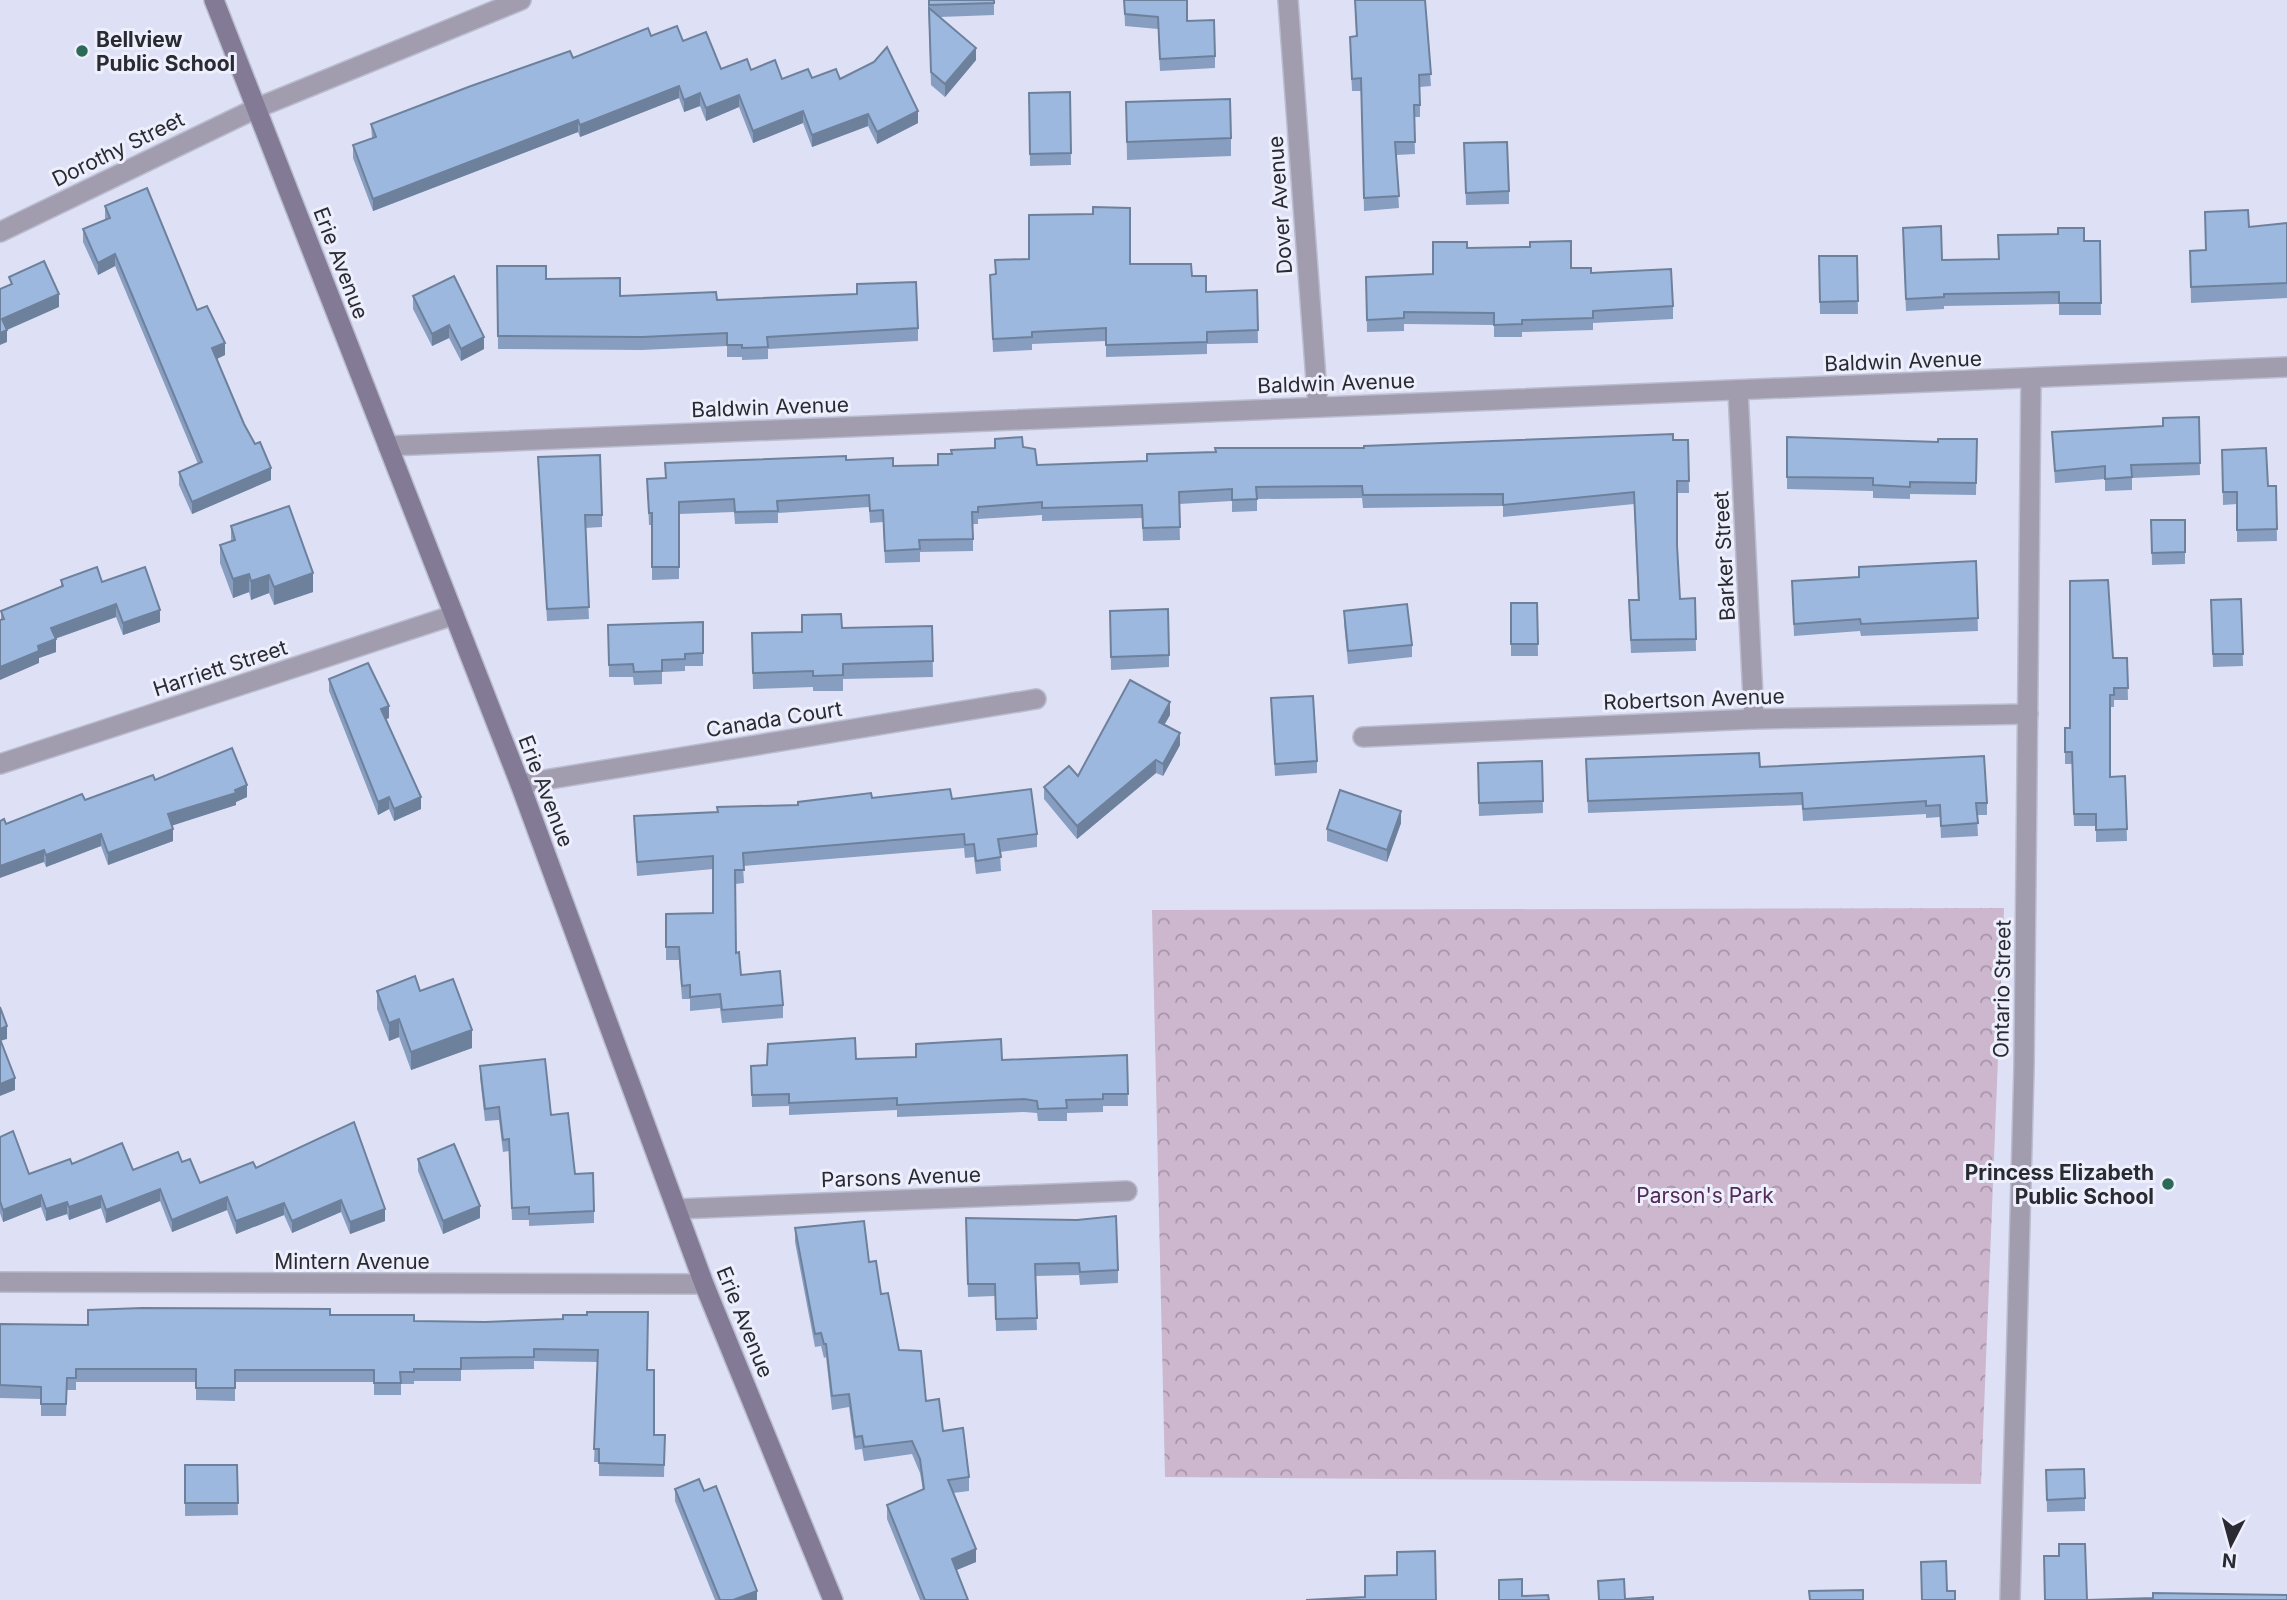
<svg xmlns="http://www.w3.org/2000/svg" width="2287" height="1600" viewBox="0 0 2287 1600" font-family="Inter,sans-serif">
<defs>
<pattern id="forest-crowns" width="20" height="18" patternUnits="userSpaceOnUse" patternTransform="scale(1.75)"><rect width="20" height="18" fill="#ccb7cf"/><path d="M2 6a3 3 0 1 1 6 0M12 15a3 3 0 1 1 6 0" fill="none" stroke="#a695a9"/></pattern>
</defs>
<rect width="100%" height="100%" fill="#dee1f6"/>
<path fill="url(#forest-crowns)" d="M2004,908L1981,1484L1165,1477L1152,910Z"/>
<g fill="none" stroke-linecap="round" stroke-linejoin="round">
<defs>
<g id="minor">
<path d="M1288,0L1318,407"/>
<path d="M0,232L257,108L521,0"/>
<path d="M1738,390L1754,719"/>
<path d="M388,446L2287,367"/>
<path d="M1363,737L1754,719L2028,714"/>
<path d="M0,764L454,615"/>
<path d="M520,784L1036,699"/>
<path d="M677,1209L1127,1191"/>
<path d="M0,1282L704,1284"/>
<path d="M2010,1600L2024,1067L2031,379"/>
</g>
<path id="secondary" d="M214,0L520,784L704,1284L833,1600"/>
</defs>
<use href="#minor" stroke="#babccf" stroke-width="22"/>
<use href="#secondary" stroke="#babccf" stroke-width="22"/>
<use href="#minor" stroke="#a29caf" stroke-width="19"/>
<use href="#secondary" stroke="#837a96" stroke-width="19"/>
</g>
<g fill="#879ec0">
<path d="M928,0H994V15L940,17L976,60L945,97L931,85Z"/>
<path d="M1124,0L1187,21L1215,56V68L1160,71L1158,29L1125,26Z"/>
<path d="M1355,0H1425L1431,86L1420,87V117H1414L1415,154L1396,155L1399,208L1364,211L1361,91H1352L1350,49V37L1356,36Z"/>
<path d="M651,36L683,41L721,69L751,70L782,79H840L918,123L877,144L868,126L812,147L803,123L753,143L739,107L706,121L700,106L684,112L679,98L580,137L578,132L373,211L353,158V145L372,138L371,124L573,58Z"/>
<path d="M1070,92L1071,165L1030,166L1029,93Z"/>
<path d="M1126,102L1231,138V156L1127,160Z"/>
<path d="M1464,143L1509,191V204L1466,205Z"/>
<path d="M105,206L197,310L225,355L217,359L244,424L271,480L192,514L179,485V472L198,464L115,266L98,275L83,242V229L105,220Z"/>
<path d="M2205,212L2249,227L2287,223V298L2191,303L2190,251L2205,250Z"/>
<path d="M1903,240L1942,260L1998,259L2084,241H2100L2101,315H2059V304L1944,306V309L1906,311Z"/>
<path d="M1467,248L1571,268L1591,273L1673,306V319L1593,323V330L1522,332V337H1494V325L1404,324V331L1367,332L1366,289L1433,274Z"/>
<path d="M1819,256H1857L1858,314H1820Z"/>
<path d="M995,260L1130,264L1192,276L1206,292L1257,290L1258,343L1207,344V354L1106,357V341L1032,344V350L993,352L990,275H995Z"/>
<path d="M497,266L620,296L717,300L918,328V341L768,349V359L742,360V357H727V346L642,350L498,349Z"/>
<path d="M413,296L484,349L461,361L449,338L432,346L413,309Z"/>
<path d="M2199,417L2200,475L2132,478V490L2105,491V479L2055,483L2052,432L2163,426Z"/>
<path d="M1787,437L1938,442L1977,439L1976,495L1910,494V499L1873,498V491L1787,489Z"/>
<path d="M995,439L1023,447L1037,465L1147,461L1364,448L1688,440L1689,493H1677V545L1680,599L1695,598L1696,651L1631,653L1629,612L1638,600L1634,504L1503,517V506L1363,508L1362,498L1257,499V511L1232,512V501L1179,504L1180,540L1143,541L1142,518L1042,521V515L978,519V524H973V551L920,552V562L885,563L883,522L870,523L869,507L778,513V523L735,524L734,512L679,514V579L652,580V525H649L647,479L665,478V463L846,460L893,466L938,465L951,454L995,448Z"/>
<path d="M2222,450L2268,486H2276L2277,541L2237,542V504L2223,505Z"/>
<path d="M538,457L602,515V527L585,528L589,619L547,621Z"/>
<path d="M2151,520H2185V564L2152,565Z"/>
<path d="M231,526L313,592L274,605L269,593L251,600L249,592L233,598L220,563V545L231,542Z"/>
<path d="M1976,561L1978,631L1861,636L1860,631L1794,636L1792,581L1859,577Z"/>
<path d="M61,580L102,582L160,622L123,635L116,617L55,639L56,652L39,658V663L1,620V611L61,587Z"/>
<path d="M2241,599L2243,666L2213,667L2211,600Z"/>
<path d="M1511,603H1537L1538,656H1511Z"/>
<path d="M1344,611L1412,645V657L1348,664L1344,623Z"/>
<path d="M703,622V666H685V671L662,672V684L634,685L633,677H609L608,625Z"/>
<path d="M1110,623L1169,655V667L1111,670Z"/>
<path d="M932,626L933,677L843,679V691H813V687L753,689L752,649L802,632L842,628Z"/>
<path d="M2113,658H2127L2128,700H2114V707H2110V777L2125,776L2127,841L2096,842V826H2074L2072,764H2065V728H2070Z"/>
<path d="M329,679L389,718L386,719L421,809L394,821L389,809L378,815L329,691Z"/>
<path d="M1271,698L1317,761V773L1275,776Z"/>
<path d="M1170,715L1164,725L1180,745L1163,776L1156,773L1077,839L1044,799V787L1078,776Z"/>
<path d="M1586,759L1760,767L1987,803V815H1977L1978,836L1941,838L1940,817L1926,818V814L1803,821L1802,805L1588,813Z"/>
<path d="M1542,761L1543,813L1479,816L1478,763Z"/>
<path d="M155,780L247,797L236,802V805L172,825L173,841L108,865L101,846L46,867L44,862L6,824Z"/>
<path d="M872,798L952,799L1037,834V847L1000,852L1001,871L976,874L974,857L965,858L964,848L743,866L744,883L735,884L736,953L741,975L783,1005V1018L722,1023L720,1008L690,1011V999H682L679,960H666V914L713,913V869L637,876L634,816L718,812Z"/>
<path d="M1401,823L1387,862L1327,841V829Z"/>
<path d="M377,991H420L472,1048L411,1070L399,1037L389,1041L377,1009Z"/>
<path d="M1127,1055L1128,1106H1103V1112L1067,1113V1121H1038L1037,1113L1024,1112L897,1117V1110L789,1115V1106L752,1107L751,1066L856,1059L1002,1060Z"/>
<path d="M480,1066L551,1115L575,1174L594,1211V1223L529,1226V1220H512L509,1151L503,1152L499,1120L485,1121L480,1078Z"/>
<path d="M354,1122L385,1221L350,1234L341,1212L292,1233L284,1215L236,1234L227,1210L172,1232L160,1201L106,1223L101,1208L69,1220L67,1214L46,1221L41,1207L3,1222L0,1213V1137L29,1174L72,1164L133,1170L182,1162L200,1183L256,1168Z"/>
<path d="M418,1159L480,1218L443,1234L418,1171Z"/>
<path d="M966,1218L1118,1270V1283L1080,1285L1079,1275L1035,1276L1037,1330L996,1331L995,1296L968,1297Z"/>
<path d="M795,1228L869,1262L881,1294L899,1350L969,1477V1491L953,1493L976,1562L956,1570L968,1600H920L887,1519V1505L923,1490L920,1473L912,1454L864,1461L862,1449L855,1450L849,1407L832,1410L826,1357L824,1358L821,1346L815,1347L795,1242Z"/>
<path d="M330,1315L414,1321L485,1322L563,1319L648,1370L654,1435H665L664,1477L599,1476V1462H594L598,1362L534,1361V1369L461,1370V1381H414V1384H401V1395H374V1382H235V1401L196,1400V1382H76V1390H67L66,1416H41V1399L0,1398V1324L88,1325Z"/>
<path d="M185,1465H237L238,1515L185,1516Z"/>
<path d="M2046,1470L2085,1498V1511L2047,1512Z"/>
<path d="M675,1489L757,1600H715L675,1501Z"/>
</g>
<g fill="#6e819c">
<path d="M976,48V60L945,97V84Z"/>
<path d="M679,86V98L580,137V125Z"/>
<path d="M700,93V106L684,112V100Z"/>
<path d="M739,95V107L706,121V108Z"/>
<path d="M803,111V123L753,143V131Z"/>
<path d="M918,111V123L877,144V132Z"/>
<path d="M868,114V126L812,147V135Z"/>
<path d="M578,120V132L373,211V199Z"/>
<path d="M115,254V266L98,275V263Z"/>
<path d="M59,294V307L7,330V342L0,345V332L2,319Z"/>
<path d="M449,325V338L432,346V334Z"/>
<path d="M484,337V349L461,361V349Z"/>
<path d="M225,343V355L212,361V348Z"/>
<path d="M271,468V480L192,514V502Z"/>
<path d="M313,573V592L274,605V587Z"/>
<path d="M249,574V592L233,598V579Z"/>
<path d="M269,575V593L251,600V581Z"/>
<path d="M116,604V617L51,640V628Z"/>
<path d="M160,610V622L123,635V623Z"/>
<path d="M56,639V652L39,658V663L0,680V667L38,646Z"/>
<path d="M1170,702V715L1159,734V722Z"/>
<path d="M389,706V718L381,721V709Z"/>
<path d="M1180,733V745L1163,776V764Z"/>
<path d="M1156,760V773L1077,839V826Z"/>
<path d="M247,785V797L236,802V805L168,827V814Z"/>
<path d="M389,797V809L378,815V802Z"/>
<path d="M421,797V809L394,821V809Z"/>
<path d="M1401,811V823L1387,862V850Z"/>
<path d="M173,829V841L108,865V853Z"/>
<path d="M101,834V846L46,867V855Z"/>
<path d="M44,850V862L0,878V866Z"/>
<path d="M399,1019V1037L389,1041V1023Z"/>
<path d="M7,1026V1039L0,1041V1029Z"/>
<path d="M472,1030V1048L411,1070V1052Z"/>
<path d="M15,1078V1090L0,1096V1084Z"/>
<path d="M160,1189V1201L106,1223V1210Z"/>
<path d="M41,1195V1207L3,1222V1210Z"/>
<path d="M101,1196V1208L69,1220V1207Z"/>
<path d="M227,1197V1210L172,1232V1220Z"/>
<path d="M341,1200V1212L292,1233V1221Z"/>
<path d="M67,1202V1214L46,1221V1209Z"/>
<path d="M284,1203V1215L236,1234V1221Z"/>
<path d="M480,1206V1218L443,1234V1221Z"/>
<path d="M385,1209V1221L350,1234V1222Z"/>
<path d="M976,1549V1562L952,1572V1559Z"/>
<path d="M757,1591V1600H733Z"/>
</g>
<g fill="#9db8df" stroke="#6e819c" stroke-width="2">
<path d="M929,0H994V3L929,5Z"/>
<path d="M1124,0H1187V21L1214,20L1215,56L1160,59L1158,17L1125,14Z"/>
<path d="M1355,0H1425L1431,74L1419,75L1420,105H1414L1415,142H1395L1399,196L1364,198L1361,78L1352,79L1350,37L1357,36Z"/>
<path d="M929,8L976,48L945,84L931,72Z"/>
<path d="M677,26L683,41L706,32L721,69L747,59L751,70L775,60L782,79L808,69L812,78L836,69L840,79L874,62L887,47L918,111L877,132L868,114L812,135L803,111L753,131L739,95L706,108L700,93L684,100L679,86L580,125L578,120L373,199L353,145L376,137L371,124L471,86L570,51L573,58L648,28L651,36Z"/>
<path d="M1070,92L1071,153L1030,154L1029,93Z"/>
<path d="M1230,99L1231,138L1127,142L1126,102Z"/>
<path d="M1507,142L1509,191L1466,193L1464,143Z"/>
<path d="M147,188L197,310L207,306L225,343L212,348L244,424L255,444L260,442L271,468L192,502L179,472L202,462L115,254L98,263L83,229L110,218L105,206Z"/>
<path d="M1093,207L1130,208V264H1191L1192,276H1206V292L1257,290L1258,330L1207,332V342L1106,345V328L1032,332V337L993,339L990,275L996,274L995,260L1029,259V215L1093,214Z"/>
<path d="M2248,210L2249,227L2287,223V283L2191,287L2190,251L2206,250L2205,212Z"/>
<path d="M1941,226L1942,260L1999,259L1998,235L2058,234V228H2084V241H2100L2101,303H2059V292L1944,294V297L1906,299L1903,228Z"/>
<path d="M1571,241V268H1591V273L1671,269L1673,306L1593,311V318L1522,320V324L1494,325V313L1404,312V318L1367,320L1366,277L1433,274V242H1467V248L1530,247V242Z"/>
<path d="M1819,256H1857L1858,301L1820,302Z"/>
<path d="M44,261L59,294L2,319L7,330L0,333V289L12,284L9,277Z"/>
<path d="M497,266H546V279L620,278V296L716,292L717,300L857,294V284L916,282L918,328L767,337L768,347L742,348V345H727V333L642,337L498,336Z"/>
<path d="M454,276L484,337L461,349L449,325L432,334L413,296Z"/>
<path d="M2199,417L2200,463L2131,465L2132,477L2105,479V466L2055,471L2052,432L2163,426V418Z"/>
<path d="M1673,434V440H1688L1689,481H1677V545L1680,599L1695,598L1696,639L1631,640L1629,600H1639L1634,492L1503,505V494L1363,495L1362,486L1256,487L1257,499L1232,500V489L1179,492L1180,527L1143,528L1142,505L1042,508V502L978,507V512H972L973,539L919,540L920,549L885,551L883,510L870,511L869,495L777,501L778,511L735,512L734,499L679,502V567H652V513H649L647,479L666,478L665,463L846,456V460L893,458V466L938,465V454H952L951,450L995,448V439L1022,437L1023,447L1035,449L1037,465L1147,461V454L1216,452L1215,448H1364V446Z"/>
<path d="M1787,437L1938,442V439H1977L1976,483L1910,482V487L1873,485V478L1787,477Z"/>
<path d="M2266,448L2268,486H2276L2277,529L2237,530V492H2223L2222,450Z"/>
<path d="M600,455L602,515H585L589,607L547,609L538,457Z"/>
<path d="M289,506L313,573L274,587L269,575L251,581L249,574L233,579L220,545L235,540L231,526Z"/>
<path d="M2151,520H2185V552L2152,553Z"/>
<path d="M1976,561L1978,618L1861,624L1860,619L1794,624L1792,581L1859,577V567Z"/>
<path d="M97,567L102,582L145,567L160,610L123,623L116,604L51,628L56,639L38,646L39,651L0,667V620L4,619L1,611L63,586L61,580Z"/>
<path d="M2108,580L2113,658H2127L2128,688H2114V695H2110V777L2125,776L2127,829L2096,830V814H2074L2072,752H2065V728H2070V581Z"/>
<path d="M2241,599L2243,654H2213L2211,600Z"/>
<path d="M1511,603H1537L1538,644H1511Z"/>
<path d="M1407,604L1412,645L1348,651L1344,611Z"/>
<path d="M1168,609L1169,655L1111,657L1110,611Z"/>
<path d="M841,614L842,628L932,626L933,661L843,664V675L813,676V671L753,673L752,633L802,632V615Z"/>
<path d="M703,622V653L685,654V659L662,660V671L634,672L633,664L609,665L608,625Z"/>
<path d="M368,663L389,706L381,709L421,797L394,809L389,797L378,802L329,679Z"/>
<path d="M1130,680L1170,702L1159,722L1180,733L1163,764L1156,760L1077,826L1044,787L1069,766L1078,776Z"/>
<path d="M1313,696L1317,761L1275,764L1271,698Z"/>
<path d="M232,748L247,785L235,790L236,793L168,814L173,829L108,853L101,834L46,855L44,850L0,866V821L4,819L6,824L82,794L85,800L153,775L155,780Z"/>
<path d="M1759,753L1760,767L1984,756L1987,803H1976L1978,823L1941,826L1940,805L1926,806V801L1803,809L1802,793L1588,801L1586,759Z"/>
<path d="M1542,761L1543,801L1479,803L1478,763Z"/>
<path d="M950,789L952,799L1031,789L1037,834L998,839L1001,857L976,861L974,844L965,845L964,834L743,853L744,870H735L736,953L739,952L741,975L780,971L783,1005L722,1010L720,994L690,997V985L682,986L679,947H666V914L713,913V856L637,862L634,816L718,812L717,807L798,805V802L871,793L872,798Z"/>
<path d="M1340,790L1401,811L1387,850L1327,829Z"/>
<path d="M415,976L420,991L453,979L472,1030L411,1052L399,1019L389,1023L377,991Z"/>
<path d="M0,1007L7,1026L0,1029Z"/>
<path d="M855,1038L856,1059L916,1057V1044L1001,1039L1002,1060L1127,1055L1128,1094H1103V1099L1066,1100L1067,1108L1038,1109L1037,1101L1024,1099L897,1105V1098L789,1103V1094L752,1095L751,1066L767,1065L768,1044Z"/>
<path d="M0,1039L15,1078L0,1084Z"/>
<path d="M545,1059L551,1115L568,1113L575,1174L593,1173L594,1211L529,1214V1207L512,1208L509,1139L503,1140L499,1107L485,1109L480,1066Z"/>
<path d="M354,1122L385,1209L350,1222L341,1200L292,1221L284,1203L236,1221L227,1197L172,1220L160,1189L106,1210L101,1196L69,1207L67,1202L46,1209L41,1195L3,1210L0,1201V1137L13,1131L29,1174L70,1159L72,1164L122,1143L133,1170L178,1152L182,1162L190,1159L200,1183L253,1162L256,1168Z"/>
<path d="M454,1144L480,1206L443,1221L418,1159Z"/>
<path d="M1116,1216L1118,1270L1080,1272L1079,1263L1035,1264L1037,1318L996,1319L995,1284H968L966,1218L1077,1220Z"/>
<path d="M864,1221L869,1262L876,1261L881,1294L888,1293L899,1350L921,1351L926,1401L939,1399L943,1431L963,1428L969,1477L948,1480L976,1549L952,1559L968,1600H925L887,1505L924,1489L920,1459L912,1441L864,1447L862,1436L855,1437L849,1394L832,1396L826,1344H824L821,1333L815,1334L795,1228Z"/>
<path d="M142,1308L330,1309V1315H414V1321L485,1322L563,1319V1315H587V1312H648L647,1370H654V1435H665L664,1465L599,1463V1449H594L598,1350L534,1349V1357L461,1358V1369H414V1372H400L401,1383H374V1370H235V1388H196V1369H76V1378H67L66,1404H41V1387L0,1385V1324L88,1325V1310Z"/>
<path d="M185,1465H237L238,1503H185Z"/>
<path d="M2084,1469L2085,1498L2047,1500L2046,1470Z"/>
<path d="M699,1479L704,1491L716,1486L757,1591L733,1600H720L675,1489Z"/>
<path d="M2059,1544H2085L2087,1600L2153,1598V1593L2287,1595V1600H2045L2044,1556H2059Z"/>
<path d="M1435,1551L1436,1600H1306L1365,1597V1576L1397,1575V1552Z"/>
<path d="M1946,1561L1947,1591H1955V1600H1922L1921,1562Z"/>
<path d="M1522,1579V1596L1548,1595L1549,1600H1499V1580Z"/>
<path d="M1624,1579L1625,1599L1653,1597V1600H1599L1598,1581Z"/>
<path d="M1863,1590V1600H1810L1809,1591Z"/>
</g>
<g fill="#2c6a57" stroke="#edeffc" stroke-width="2.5">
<circle cx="82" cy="51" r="7"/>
<circle cx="2168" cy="1184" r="7"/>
</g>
<g text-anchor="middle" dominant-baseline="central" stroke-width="6" stroke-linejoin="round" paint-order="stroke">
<g font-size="21" font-weight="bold" fill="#292a32" stroke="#edeffc" text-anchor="start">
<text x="96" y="39">Bellview<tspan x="96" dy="24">Public School</tspan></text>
<text x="2154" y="1172" text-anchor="end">Princess Elizabeth<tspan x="2154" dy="24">Public School</tspan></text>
</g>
<g font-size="21" fill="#292a32" stroke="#edeffc">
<text transform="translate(118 149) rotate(-26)">Dorothy Street</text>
<text transform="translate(1280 205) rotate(-94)">Dover Avenue</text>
<text transform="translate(341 263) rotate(69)">Erie Avenue</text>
<text transform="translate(1903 361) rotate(-2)">Baldwin Avenue</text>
<text transform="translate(1336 383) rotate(-2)">Baldwin Avenue</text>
<text transform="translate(770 407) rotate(-2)">Baldwin Avenue</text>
<text transform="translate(1724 556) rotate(-93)">Barker Street</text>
<text transform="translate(220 668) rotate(-18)">Harriett Street</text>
<text transform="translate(1694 699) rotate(-2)">Robertson Avenue</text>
<text transform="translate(774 719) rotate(-9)">Canada Court</text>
<text transform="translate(546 791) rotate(69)">Erie Avenue</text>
<text transform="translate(2002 989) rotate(-89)">Ontario Street</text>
<text transform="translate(901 1177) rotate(-2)">Parsons Avenue</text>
<text x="352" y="1261">Mintern Avenue</text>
<text transform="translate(745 1322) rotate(68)">Erie Avenue</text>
</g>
<g font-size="21" fill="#522958" stroke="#edeffc">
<text x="1705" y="1195">Parson's Park</text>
</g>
</g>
<g transform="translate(2231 1544) rotate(186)" stroke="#edeffc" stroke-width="5" paint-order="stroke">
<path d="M0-5L12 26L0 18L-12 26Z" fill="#292a32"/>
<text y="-10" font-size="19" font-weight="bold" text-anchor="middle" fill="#292a32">N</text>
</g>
</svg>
